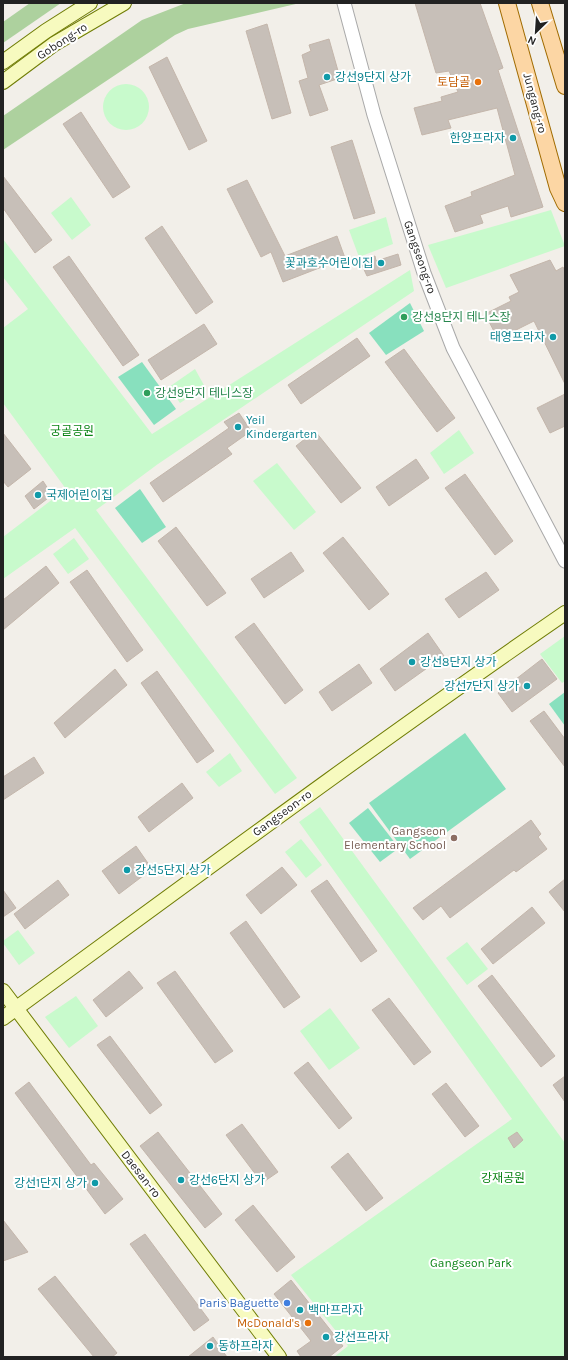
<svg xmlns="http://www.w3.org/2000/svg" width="568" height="1360" viewBox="0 0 568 1360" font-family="Karla,'Noto Sans KR',sans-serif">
<rect width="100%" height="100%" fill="#f2efe9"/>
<g fill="#add19e">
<path d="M30,3H61L3,43V22Z"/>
<path d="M186,3H300L188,29L175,35L3,150V116L142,20Z"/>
</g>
<g fill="#c8facc">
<circle cx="126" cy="107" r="23"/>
<path d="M71,197L91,225L72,240L51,213Z"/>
<path d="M551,210L565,246L446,288L428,245Z"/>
<path d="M386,217L393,244L359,257L349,230Z"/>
<path d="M3,239L152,434L410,270L414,291L158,464L96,510L297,778L275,794L75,528L3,579V537L66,489L3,403V328L28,309L3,277Z"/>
<path d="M195,369L205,387L180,403L169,387Z"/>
<path d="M459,430L474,453L444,474L430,453Z"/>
<path d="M277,463L316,512L294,530L253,481Z"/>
<path d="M74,538L89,559L68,574L53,554Z"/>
<path d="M565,636V681L562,683L540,654Z"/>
<path d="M230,753L242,771L219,787L206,772Z"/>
<path d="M320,807L565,1143V1357H334L348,1346L291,1275L512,1119L299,822Z"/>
<path d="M301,839L322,865L306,878L285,852Z"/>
<path d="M18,930L35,953L19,965L3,943V941Z"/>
<path d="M467,942L488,969L467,985L446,958Z"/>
<path d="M76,996L98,1026L69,1048L45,1017Z"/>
<path d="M330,1008L360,1048L329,1070L300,1031Z"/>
</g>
<g fill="#88e0be">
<path d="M410,303L424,331L386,355L369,333Z"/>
<path d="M142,362L176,409L154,425L118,377Z"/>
<path d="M140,489L166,527L142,543L115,508Z"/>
<path d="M565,692V726L549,704Z"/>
<path d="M465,733L506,789L410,859L369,803Z"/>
<path d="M368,808L399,848L380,862L349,823Z"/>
</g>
<g fill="#c7bfb8" stroke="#c4b6ab">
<path d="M415,3H480L503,68L498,70L543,207L511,217L508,206L480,215L483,223L455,232L445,206L472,196L471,192L515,175L497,108L448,120L451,128L422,135L414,108L442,101L441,97L458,92L449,71L436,73Z"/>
<path d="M267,24L291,113L272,119L246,31Z"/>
<path d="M329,39L340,78L319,85L328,110L310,116L299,81L308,78L302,55L311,51L309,45Z"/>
<path d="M167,57L207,141L189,150L149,67Z"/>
<path d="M81,112L130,187L113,198L63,124Z"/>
<path d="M352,140L375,213L354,219L331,147Z"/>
<path d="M3,176L52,240L35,253L3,208Z"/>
<path d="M247,180L285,256L337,236L345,258L283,282L271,252L261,257L227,189Z"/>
<path d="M162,226L213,302L196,314L145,238Z"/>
<path d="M398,254L401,265L367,276L360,261L375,256L376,261Z"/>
<path d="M69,256L139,355L123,366L53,267Z"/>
<path d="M550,260L556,271L563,267L565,272V384L534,321L498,339L485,314L511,301L509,297L519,292L510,275Z"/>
<path d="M204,324L217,344L161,380L148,360Z"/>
<path d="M357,338L370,356L301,404L288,385Z"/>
<path d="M404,349L455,418L437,432L385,362Z"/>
<path d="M565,394V426L550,433L537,408Z"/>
<path d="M239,413L251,431L227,448L232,454L163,502L150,483L229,428L224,422Z"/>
<path d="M315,431L361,488L341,503L296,446Z"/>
<path d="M3,433L31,469L8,487L3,481Z"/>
<path d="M416,459L429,478L389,506L376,487Z"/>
<path d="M465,474L513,541L495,555L445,488Z"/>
<path d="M43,481L52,495L34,509L25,496Z"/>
<path d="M176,527L226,593L207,606L158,541Z"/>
<path d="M343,537L389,594L369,610L323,553Z"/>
<path d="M291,552L304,571L264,598L251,579Z"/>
<path d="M46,566L59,583L3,630V600Z"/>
<path d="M87,570L143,650L127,662L70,582Z"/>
<path d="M486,572L499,590L459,618L445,599Z"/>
<path d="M254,623L303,690L285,704L235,637Z"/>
<path d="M428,633L444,656L395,691L380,669Z"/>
<path d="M542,659L557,679L512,712L498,693Z"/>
<path d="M359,664L372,683L332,711L319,692Z"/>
<path d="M115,669L127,685L65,738L54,723Z"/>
<path d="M157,671L214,751L197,763L141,683Z"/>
<path d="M544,711L565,739V767L530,721Z"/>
<path d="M34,757L44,773L3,800V777Z"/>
<path d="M182,783L193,798L149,832L138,817Z"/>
<path d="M531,820L541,834L538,837L547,849L516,872L514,870L450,918L441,906L423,920L413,908Z"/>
<path d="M136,846L152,869L119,894L102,871Z"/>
<path d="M282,867L297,885L261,914L246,895Z"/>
<path d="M565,879V912L549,892Z"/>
<path d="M58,880L69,895L25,929L14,914Z"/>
<path d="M327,880L377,951L361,962L311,891Z"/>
<path d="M3,890L16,908L3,917Z"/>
<path d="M532,907L545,923L493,964L481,949Z"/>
<path d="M246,921L300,997L284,1008L230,933Z"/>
<path d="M129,971L143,988L106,1017L93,1000Z"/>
<path d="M175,971L233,1051L215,1063L157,983Z"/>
<path d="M492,975L555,1056L541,1067L478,986Z"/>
<path d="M389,998L431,1052L414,1065L372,1010Z"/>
<path d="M110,1036L162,1105L150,1114L97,1045Z"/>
<path d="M308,1062L352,1118L339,1129L294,1073Z"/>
<path d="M565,1076V1102L553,1085Z"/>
<path d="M29,1082L91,1165L94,1163L123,1199L105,1214L15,1093Z"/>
<path d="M446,1083L479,1126L465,1137L432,1094Z"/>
<path d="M242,1124L278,1172L262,1183L226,1135Z"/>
<path d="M158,1132L222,1214L205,1228L140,1146Z"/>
<path d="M517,1132L523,1140L514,1148L508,1138Z"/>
<path d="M348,1153L383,1198L366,1211L331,1167Z"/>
<path d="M253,1205L295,1257L277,1272L235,1220Z"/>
<path d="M3,1220L28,1252L3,1261Z"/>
<path d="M145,1234L209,1320L194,1331L130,1244Z"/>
<path d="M55,1276L117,1353L112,1357H94L38,1289Z"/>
<path d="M291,1280L343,1346L329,1357H301L297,1351L311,1341L274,1294Z"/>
<path d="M213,1337L227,1357H188Z"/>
</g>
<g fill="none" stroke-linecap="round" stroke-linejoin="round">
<defs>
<path id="tertiary" d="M344,3L374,115L424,273L453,348L565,561"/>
<g id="secondary">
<path d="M3,62L46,31L90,3"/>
<path d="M3,82L54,44L124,3"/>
<path d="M3,991L279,1357"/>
<path d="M3,1018C189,882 375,744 565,613"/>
</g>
<g id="primary">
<path d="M507,3L558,188L565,203"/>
<path d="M540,3L565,86"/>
</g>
</defs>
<use href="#tertiary" stroke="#a9a9a9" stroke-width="15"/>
<use href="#secondary" stroke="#707d05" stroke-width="16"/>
<use href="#primary" stroke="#a06b00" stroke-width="18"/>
<use href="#tertiary" stroke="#fff" stroke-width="13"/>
<use href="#secondary" stroke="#f7fabf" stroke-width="14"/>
<use href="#primary" stroke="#fcd6a4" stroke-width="16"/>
</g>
<g fill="#0f9aa8" stroke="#fff" stroke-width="1.5">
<circle cx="327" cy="77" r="4"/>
<circle cx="513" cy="138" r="4"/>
<circle cx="381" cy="263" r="4"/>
<circle cx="553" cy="337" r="4"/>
<circle cx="238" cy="427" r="4"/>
<circle cx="38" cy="495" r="4"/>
<circle cx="412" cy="662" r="4"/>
<circle cx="527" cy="686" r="4"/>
<circle cx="127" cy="870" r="4"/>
<circle cx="181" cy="1180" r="4"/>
<circle cx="95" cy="1183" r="4"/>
<circle cx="300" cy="1310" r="4"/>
<circle cx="326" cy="1337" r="4"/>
<circle cx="210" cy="1346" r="4"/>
</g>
<g fill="#e8710a" stroke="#fff" stroke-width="1.5">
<circle cx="478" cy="82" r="4"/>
<circle cx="308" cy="1323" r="4"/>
</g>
<g fill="#2e9e5b" stroke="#fff" stroke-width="1.5">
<circle cx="404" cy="317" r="4"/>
<circle cx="147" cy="393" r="4"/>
</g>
<circle fill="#8d6e63" stroke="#fff" stroke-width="1.5" cx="454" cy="838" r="4"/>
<circle fill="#3f7fe0" stroke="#fff" stroke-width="1.5" cx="287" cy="1303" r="4"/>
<g text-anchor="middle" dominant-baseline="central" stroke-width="4" stroke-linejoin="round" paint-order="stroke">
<g font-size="12" fill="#222" stroke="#fff">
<text transform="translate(62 41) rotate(-33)">Gobong-ro</text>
<text transform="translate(535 103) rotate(75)">Jungang-ro</text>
<text transform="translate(420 257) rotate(71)">Gangseong-ro</text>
<text transform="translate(282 813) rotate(-36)">Gangseon-ro</text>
<text transform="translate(141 1174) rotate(52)">Daesan-ro</text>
</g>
<g font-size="12" fill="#0d838f" stroke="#fff" text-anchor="start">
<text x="335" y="77">강선9단지 상가</text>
<text x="505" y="138" text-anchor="end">한양프라자</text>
<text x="373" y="263" text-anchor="end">꽃과호수어린이집</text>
<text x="545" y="337" text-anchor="end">태영프라자</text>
<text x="246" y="420">Yeil<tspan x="246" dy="14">Kindergarten</tspan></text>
<text x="46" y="495">국제어린이집</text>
<text x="420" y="662">강선8단지 상가</text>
<text x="519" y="686" text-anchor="end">강선7단지 상가</text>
<text x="135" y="870">강선5단지 상가</text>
<text x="189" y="1180">강선6단지 상가</text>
<text x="87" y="1183" text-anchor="end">강선1단지 상가</text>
<text x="308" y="1310">백마프라자</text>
<text x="334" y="1337">강선프라자</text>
<text x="218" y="1346">동하프라자</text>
</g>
<g font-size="12" fill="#c56008" stroke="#fff" text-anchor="end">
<text x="470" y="82">토담골</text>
<text x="300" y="1323">McDonald's</text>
</g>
<g font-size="12" fill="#27864d" stroke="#fff" text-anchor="start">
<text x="412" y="317">강선8단지 테니스장</text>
<text x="155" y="393">강선9단지 테니스장</text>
</g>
<g font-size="12" fill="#0c8416" stroke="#fff">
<text x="72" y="431">궁골공원</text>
<text x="503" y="1178">강재공원</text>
<text x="471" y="1263">Gangseon Park</text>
</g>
<g font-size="12" fill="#785e54" stroke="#fff" text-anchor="end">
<text x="446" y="831">Gangseon<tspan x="446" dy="14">Elementary School</tspan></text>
</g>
<g font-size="12" fill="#366cbe" stroke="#fff" text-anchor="end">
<text x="279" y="1303">Paris Baguette</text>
</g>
</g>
<rect width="568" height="1360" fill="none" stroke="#222222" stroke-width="8"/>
<g transform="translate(536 32) rotate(205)" stroke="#ffffff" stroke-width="3" paint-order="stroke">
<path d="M0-3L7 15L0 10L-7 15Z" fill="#222222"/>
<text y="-6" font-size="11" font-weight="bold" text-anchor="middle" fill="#222222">N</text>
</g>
</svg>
